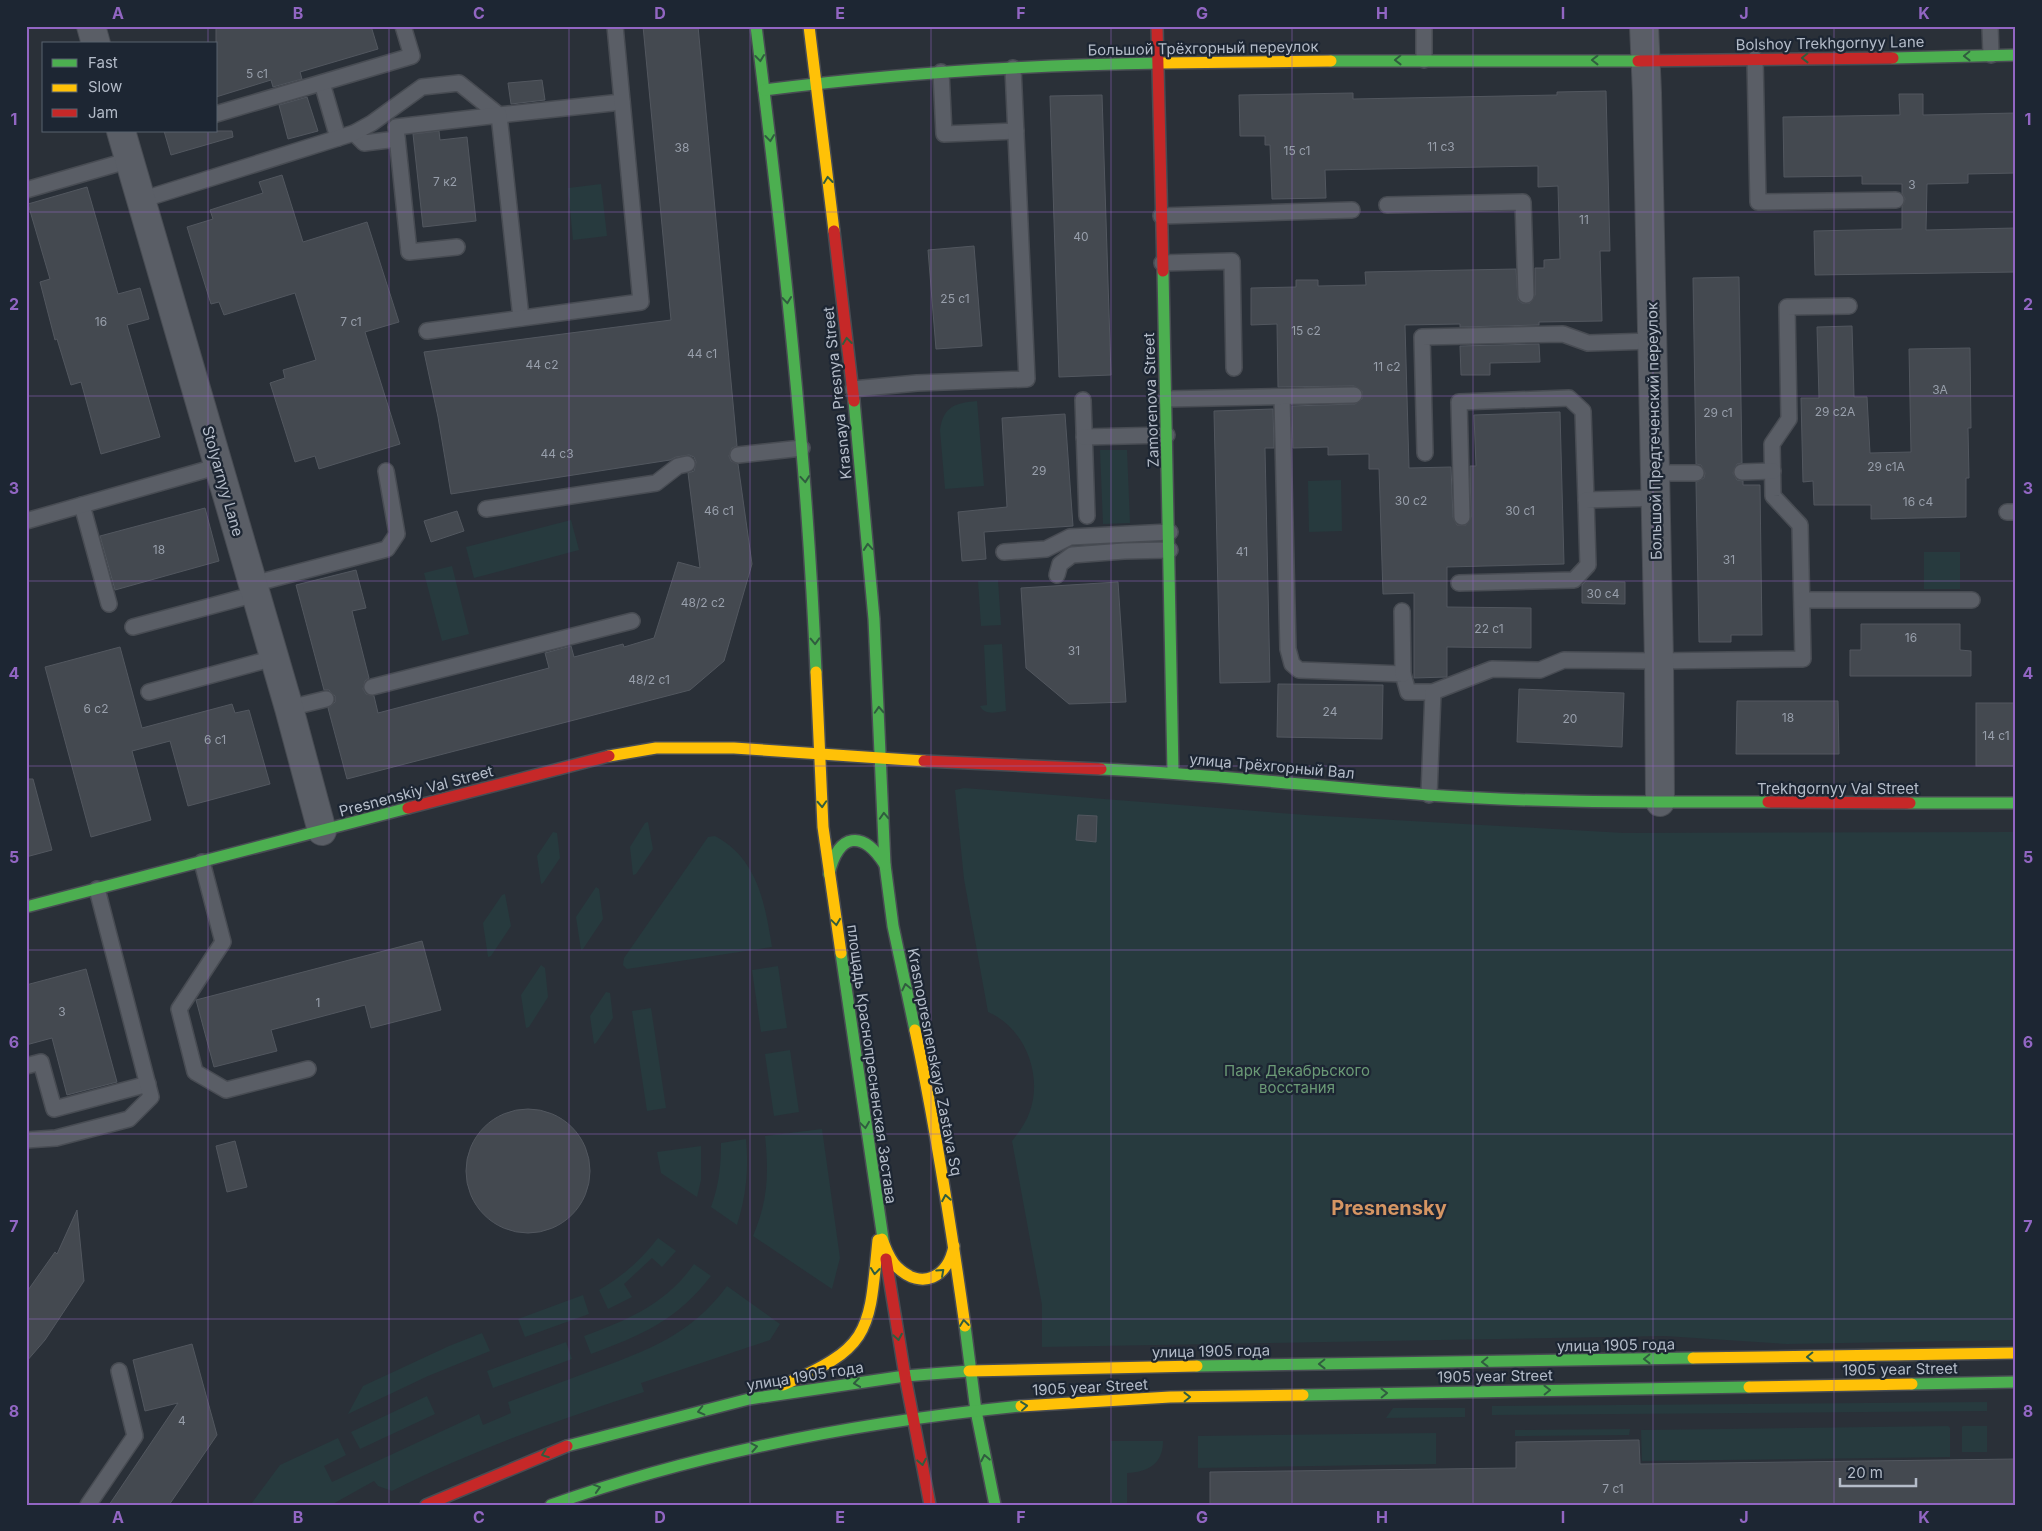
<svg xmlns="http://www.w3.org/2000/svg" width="2042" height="1531" viewBox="0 0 2042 1531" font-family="Inter,sans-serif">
<rect width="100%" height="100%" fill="#2a3038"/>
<g fill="#273a3e">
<path d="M601,184L607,236L573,240L568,188Z"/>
<path d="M977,401L984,486L945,489L940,430C943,406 956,403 977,401Z"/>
<path d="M1100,450H1127L1130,523L1103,524Z"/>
<path d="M1341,480L1342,531L1309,532L1308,481Z"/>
<path d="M571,520L579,550L474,578L466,547Z"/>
<rect x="1924" y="552" width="36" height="37"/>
<path d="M452,566L469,634L442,641L424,573Z"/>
<path d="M998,580L1001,625L981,626L978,581Z"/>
<path d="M1002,644L1006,711C997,712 985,716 980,706L987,705L984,645Z"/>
<path d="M964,788L1306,815L1624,833L2016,832V1340L1787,1344L1665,1336L1042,1347V1305L1012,1141C1019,1132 1026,1123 1030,1111C1043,1074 1024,1027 988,1012L964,879L955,790Z"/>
<path d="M648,822L653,849L636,874L633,875L630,847L645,823Z"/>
<path d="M553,832L557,833L560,858L543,883L541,884L537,856Z"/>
<path d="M715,836C757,858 765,903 772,947L627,969L623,965L624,958L708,837Z"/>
<path d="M596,887L599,889L603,919L583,949L581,950L576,917Z"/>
<path d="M505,894L511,926L491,956L488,957L483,923L502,895Z"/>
<path d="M541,965L545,968L548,997L529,1027L526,1028L521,995Z"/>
<path d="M778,966L787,1028L761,1032L752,970Z"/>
<path d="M606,992L610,993L613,1018L596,1043L594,1044L590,1016Z"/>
<path d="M651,1008L666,1108L647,1111L632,1011Z"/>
<path d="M790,1050L799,1112L774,1116L765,1054Z"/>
<path d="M822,1129L840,1258L832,1289L753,1236C768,1201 769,1173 765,1136Z"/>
<path d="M746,1139C749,1169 746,1196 737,1225L711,1207C719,1185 721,1166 721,1143Z"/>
<path d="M701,1146V1180L697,1197L661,1173L657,1152Z"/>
<path d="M658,1238L676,1251L662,1267L652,1258L624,1284L632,1297L608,1309L599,1290C623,1276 641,1260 658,1238Z"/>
<path d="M694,1264L711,1276C676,1321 642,1335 591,1354L584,1336C628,1320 666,1304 694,1264Z"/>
<path d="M727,1286L780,1324L770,1340L641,1383L644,1392C558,1420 473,1450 392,1491L378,1486L374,1481L331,1505L251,1504L280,1465L338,1438L346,1455L324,1466L332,1482L479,1414L483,1425L511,1413L508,1402C537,1391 565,1381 594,1370C647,1351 692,1334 727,1286Z"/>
<path d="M583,1295L589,1314L525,1337L518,1319Z"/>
<path d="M482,1333L490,1351L428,1376L348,1414L363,1386L449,1346Z"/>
<path d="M566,1342L572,1359L493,1388L487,1371Z"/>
<path d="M427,1396L435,1414L360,1449L351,1432Z"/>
<path d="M1987,1402V1411L1492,1415V1406Z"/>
<path d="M1393,1408H1465V1417L1386,1418Z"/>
<path d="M1948,1426L1950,1428V1457L1642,1461L1641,1430Z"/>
<path d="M1963,1426H1987V1452H1962V1427Z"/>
<path d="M1630,1429L1629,1435L1515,1436V1430Z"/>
<path d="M1436,1433V1464L1198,1468V1436Z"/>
<path d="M1111,1441H1163C1163,1464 1148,1472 1127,1473V1505H1112Z"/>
</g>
<g fill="#444950" stroke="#52575f">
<path d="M216,26H371L378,49L300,72L302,79L273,87L271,80L216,97Z"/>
<path d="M643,26H698L737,446L732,448L729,456L731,461L738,464L752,564L724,661L690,690L347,779L328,708L335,702V696L329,690H324L296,585L356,570L366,608L352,611L369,678L365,681L363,689L366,694L374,696L378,713L549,668L545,653L571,646L574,657L623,644L624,647L654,638L678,562L700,568L688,473L694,471L696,462L694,457L689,455L676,457L670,460L451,494L438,417L424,352L671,320Z"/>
<path d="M542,80L545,100L511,104L508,83Z"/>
<path d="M1606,91L1610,251H1600L1602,321L1539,322V325L1460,327V324L1405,325L1409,468L1451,467L1453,517L1457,525H1466L1471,517L1470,466H1476L1474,415L1560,412L1564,564L1447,567V607L1531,608V648L1447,647V677L1414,678V593L1383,594L1379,469H1369V454L1328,455V447L1293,448L1292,406L1355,404L1362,399V391L1354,386L1278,387L1277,324L1251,325V288L1296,287V280H1318V286L1366,285L1365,272L1516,269L1518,300L1522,303H1530L1535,295V268H1544V260L1560,259L1558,186L1538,187V166L1325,170L1326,198L1272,199L1270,145H1265V136H1240L1239,95L1353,93V99L1557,95V92Z"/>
<path d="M1899,94H1923V115L2016,113V173L1968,174V183L1927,184L1926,230L2016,228V272L1815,275L1814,231L1902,229V207L1905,199L1902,193V184H1862V176L1784,177L1783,117L1900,115Z"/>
<path d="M1102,95L1111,375L1059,377L1050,96Z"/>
<path d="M307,97L318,131L288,139L279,105Z"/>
<path d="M164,131H232L233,137L171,155Z"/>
<path d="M439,131L440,140L467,137L476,221L423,227L413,134Z"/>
<path d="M282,175L303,242L367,222L399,322L365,332L400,444L319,469L315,456L295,462L270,383L285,378L283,370L316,360L295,293L224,315L219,302L211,304L187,227L213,219L210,210L263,193L259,182Z"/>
<path d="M87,187L118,294L140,288L149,319L127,325L160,437L101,454L81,382L71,385L57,339L55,340L40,282L50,279L28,204Z"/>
<path d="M974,246L982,346L936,349L928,250Z"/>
<path d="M1739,277L1742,463L1737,464L1733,473L1737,480L1743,481V485H1760L1762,635H1731V642H1699L1696,482L1704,478L1705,473L1701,465L1696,464L1693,278Z"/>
<path d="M1852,326L1854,397H1867L1870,453L1911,452L1909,349L1970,348L1971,428H1968L1969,478H1966V517L1871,519V505H1814L1813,481L1803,482L1801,398H1819L1817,327Z"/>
<path d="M1539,344L1540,362L1490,363V375H1461L1460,346Z"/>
<path d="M1273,409L1274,448H1265L1270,682L1220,683L1214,411Z"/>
<path d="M1065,414L1073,526L984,532L986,559L962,561L958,512L1007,507L1002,418Z"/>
<path d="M205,508L219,561L115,590L100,536Z"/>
<path d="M457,511L464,531L431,542L424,521Z"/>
<path d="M1586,581L1625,582V604L1582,603V585Z"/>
<path d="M1118,582L1126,702L1069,704L1026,668L1021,588Z"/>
<path d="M1861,624H1960V650L1971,651V676H1850V650H1861Z"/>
<path d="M120,647L142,728L232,704L235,713L249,710L270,784L188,806L170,741L132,751L151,820L91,837L45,667Z"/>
<path d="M1278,684L1383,685L1382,739L1277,737Z"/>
<path d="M1519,689L1624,693L1622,747L1517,742Z"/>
<path d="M1737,701H1838L1839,754H1736Z"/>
<rect x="1976" y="703" width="40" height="63"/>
<path d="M26,779H33L52,850L26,857Z"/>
<path d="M1078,815L1097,816L1096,842L1076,840Z"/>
<path d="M422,941L441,1010L371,1028L365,1005L271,1030L277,1051L214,1067L196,1000Z"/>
<path d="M86,969L117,1082L67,1095L52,1038L26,1045V985Z"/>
<circle cx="528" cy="1171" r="62"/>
<path d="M235,1141L247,1187L227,1192L216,1146Z"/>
<path d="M77,1210L84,1281L45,1340L26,1362V1293L55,1252L57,1254Z"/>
<path d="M192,1344L217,1435L169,1505H109L178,1403L145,1411L133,1360Z"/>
<path d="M1639,1440L1640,1464L2016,1459V1505H1210V1472L1516,1468V1442Z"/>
</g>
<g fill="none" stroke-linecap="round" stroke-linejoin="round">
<defs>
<g id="lane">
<path d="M1424,26V60"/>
<path d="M1990,26L1991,55"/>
<path d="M1755,59L1758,202L1896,200"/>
<path d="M941,72L944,134L1016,131"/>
<path d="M322,83L338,138"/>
<path d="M216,114L412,56L403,26"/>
<path d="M354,133L364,143L397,139"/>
<path d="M26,190L130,160"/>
<path d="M141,200L354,133L372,123L422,87L459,83L499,115L622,102"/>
<path d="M1387,205L1523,202L1526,295"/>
<path d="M1161,216L1352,210"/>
<path d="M457,247L409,252L396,127L499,115L521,318"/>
<path d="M1162,263L1232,261L1234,368"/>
<path d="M427,331L641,302L615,26"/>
<path d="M853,389L917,383L1027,379L1013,68"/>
<path d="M1282,397L1288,649L1292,664L1299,670L1403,674L1408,692H1433L1492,669L1540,670L1564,660L1659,661L1803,659L1800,525L1773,496L1772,444L1789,419L1787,307L1849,306"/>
<path d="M1166,399L1354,395"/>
<path d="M1083,400L1087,516"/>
<path d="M1084,437L1167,435"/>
<path d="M1425,453L1422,337L1563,334L1588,343L1652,341"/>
<path d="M738,455L802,448"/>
<path d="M1742,472L1773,471"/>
<path d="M1655,473H1696"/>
<path d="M82,505L109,604"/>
<path d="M486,509L656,483L678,466L687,464"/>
<path d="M2007,512H2016"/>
<path d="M1462,517L1459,402L1569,398L1583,411L1586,500"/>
<path d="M26,521L219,466"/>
<path d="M1004,552L1046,549L1070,537L1170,532"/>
<path d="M1057,575L1060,564L1072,555L1124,551L1170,550"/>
<path d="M1459,583L1574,580L1588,565L1586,500L1656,498"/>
<path d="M253,584L387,549L397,534L386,471"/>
<path d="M1802,600H1972"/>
<path d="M1402,611L1403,674"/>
<path d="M133,627L256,594"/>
<path d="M372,687L632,621"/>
<path d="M149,692L274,658"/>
<path d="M289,708L326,699"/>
<path d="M1429,795L1433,692"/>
<path d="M202,862L223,942L179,1009L195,1072L226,1090L308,1069"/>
<path d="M26,1066L41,1062L54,1109L148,1084"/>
<path d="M26,1140L56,1138L129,1119L151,1097L97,889"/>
<path d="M88,1505L135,1436L119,1371"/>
</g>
<g id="street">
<path d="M91,26L96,44"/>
<path d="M1644,26L1647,93L1659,661L1660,802"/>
<path d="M121,131L289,708L322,831"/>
</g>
<g id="fast">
<path d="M756,26C783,241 807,456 816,672"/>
<path d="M1893,58L2016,55"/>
<path d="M1331,61H1638"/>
<path d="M764,90C896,73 1029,65 1162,63"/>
<path d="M1163,271L1173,772"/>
<path d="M854,401L874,619L885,865L893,926L915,1030"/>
<path d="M1101,769C1211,774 1319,787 1428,795C1541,803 1655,802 1768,802"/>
<path d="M1910,803H2016"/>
<path d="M829,874C838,833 863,829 885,865"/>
<path d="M26,907L408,808"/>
<path d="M841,953L886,1259"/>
<path d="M965,1326L976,1411L995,1505"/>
<path d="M1197,1366L1693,1358"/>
<path d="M1912,1384L2016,1382"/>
<path d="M1303,1395L1749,1387"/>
<path d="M567,1446L749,1399L905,1376L969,1371"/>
<path d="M551,1505C702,1451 862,1422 1021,1406"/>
</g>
<g id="slow">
<path d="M809,26L834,231"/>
<path d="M1162,63L1331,61"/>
<path d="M816,672L823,827L841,953"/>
<path d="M609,756L656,748H734L924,761"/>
<path d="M915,1030C936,1128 951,1226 965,1326"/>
<path d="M882,1239C886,1249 889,1259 897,1267C922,1291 948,1277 954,1246"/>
<path d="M1693,1358L2016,1353"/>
<path d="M969,1371L1197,1366"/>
<path d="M783,1385C873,1347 869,1330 878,1240"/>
<path d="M1749,1387L1912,1384"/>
<path d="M1021,1406L1170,1397L1303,1395"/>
</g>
<g id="jam">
<path d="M1157,26L1163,271"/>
<path d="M1638,61L1893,58"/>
<path d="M834,231L854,401"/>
<path d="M924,761L1101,769"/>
<path d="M1768,802L1910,803"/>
<path d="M408,808L609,756"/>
<path d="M886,1259L905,1376L930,1505"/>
<path d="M426,1505L567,1446"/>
</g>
</defs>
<use href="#lane" stroke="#484c53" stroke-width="18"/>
<use href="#street" stroke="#484c53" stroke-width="30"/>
<use href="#fast" stroke="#484c53" stroke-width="14"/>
<use href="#slow" stroke="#484c53" stroke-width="14"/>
<use href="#jam" stroke="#484c53" stroke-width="14"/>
<use href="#lane" stroke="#5a5e66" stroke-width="15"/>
<use href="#street" stroke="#5a5e66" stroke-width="28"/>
<use href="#fast" stroke="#4caf50" stroke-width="11"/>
<use href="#slow" stroke="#ffc107" stroke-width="11"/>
<use href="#jam" stroke="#c62828" stroke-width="11"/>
</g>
<defs><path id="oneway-chevron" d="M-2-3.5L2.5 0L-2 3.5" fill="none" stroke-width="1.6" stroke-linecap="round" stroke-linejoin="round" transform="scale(1.25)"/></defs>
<g stroke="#305d3f">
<use href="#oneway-chevron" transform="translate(1967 56) rotate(179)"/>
<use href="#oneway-chevron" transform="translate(760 58) rotate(83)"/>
<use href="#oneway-chevron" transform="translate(1805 58) rotate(179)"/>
<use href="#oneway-chevron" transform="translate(1398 60) rotate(179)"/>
<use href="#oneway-chevron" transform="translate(1595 60) rotate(-180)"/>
<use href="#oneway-chevron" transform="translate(770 138) rotate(83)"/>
<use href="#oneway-chevron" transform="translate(828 180) rotate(-97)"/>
<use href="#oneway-chevron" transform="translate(787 300) rotate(84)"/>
<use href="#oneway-chevron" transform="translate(847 341) rotate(-97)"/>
<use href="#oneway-chevron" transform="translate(805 479) rotate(85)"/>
<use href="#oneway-chevron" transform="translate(868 547) rotate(-95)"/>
<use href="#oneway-chevron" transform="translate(815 641) rotate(88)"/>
<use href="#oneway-chevron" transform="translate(879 710) rotate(-93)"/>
<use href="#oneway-chevron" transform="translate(822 804) rotate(87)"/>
<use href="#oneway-chevron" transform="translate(884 816) rotate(-93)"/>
<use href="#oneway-chevron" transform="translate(836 922) rotate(82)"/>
<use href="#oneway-chevron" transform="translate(906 987) rotate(-102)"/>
<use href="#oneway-chevron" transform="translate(865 1125) rotate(82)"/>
<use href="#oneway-chevron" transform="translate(946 1198) rotate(-100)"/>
<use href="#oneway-chevron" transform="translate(875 1271) rotate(96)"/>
<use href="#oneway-chevron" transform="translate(941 1272) rotate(-42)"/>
<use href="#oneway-chevron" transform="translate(964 1323) rotate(-97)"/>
<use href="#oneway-chevron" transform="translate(898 1337) rotate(80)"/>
<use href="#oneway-chevron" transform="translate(1810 1357) rotate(179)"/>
<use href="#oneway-chevron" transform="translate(1647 1359) rotate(179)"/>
<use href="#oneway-chevron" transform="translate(1485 1362) rotate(179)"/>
<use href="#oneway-chevron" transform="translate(1322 1364) rotate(179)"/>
<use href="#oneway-chevron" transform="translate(857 1383) rotate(172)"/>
<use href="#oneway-chevron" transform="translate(1547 1390) rotate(-1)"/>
<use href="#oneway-chevron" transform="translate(1384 1393) rotate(-1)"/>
<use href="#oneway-chevron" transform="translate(1187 1397) rotate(-1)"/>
<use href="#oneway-chevron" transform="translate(1024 1406) rotate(-6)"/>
<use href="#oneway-chevron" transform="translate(701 1411) rotate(166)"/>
<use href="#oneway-chevron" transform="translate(754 1447) rotate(-11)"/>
<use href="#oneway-chevron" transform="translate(545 1454) rotate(159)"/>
<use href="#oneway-chevron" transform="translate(985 1458) rotate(-101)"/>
<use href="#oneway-chevron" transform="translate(922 1462) rotate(79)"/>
<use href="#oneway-chevron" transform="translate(597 1488) rotate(-17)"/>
</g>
<path fill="none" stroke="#9266c3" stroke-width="1" stroke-opacity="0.55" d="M208,26V44M389,26V1505M569,26V1505M750,26V1505M931,26V1505M1111,26V1505M1292,26V1505M1473,26V1505M1653,26V1505M1834,26V1505M208,131V1505M26,212H2016M26,396H2016M26,581H2016M26,766H2016M26,950H2016M26,1134H2016M26,1319H2016"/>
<g text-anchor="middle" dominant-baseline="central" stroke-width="4.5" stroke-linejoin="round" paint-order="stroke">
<g font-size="12" fill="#989fab">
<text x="257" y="73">5 с1</text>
<text x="1441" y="146">11 с3</text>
<text x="682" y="147">38</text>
<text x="1297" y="150">15 с1</text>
<text x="445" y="181">7 к2</text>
<text x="1912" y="184">3</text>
<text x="1584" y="219">11</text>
<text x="1081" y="236">40</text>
<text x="955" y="298">25 с1</text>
<text x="101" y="321">16</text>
<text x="351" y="321">7 с1</text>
<text x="1306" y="330">15 с2</text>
<text x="702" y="353">44 с1</text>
<text x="542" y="364">44 с2</text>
<text x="1387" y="366">11 с2</text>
<text x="1940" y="389">3А</text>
<text x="1835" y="411">29 с2А</text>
<text x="1718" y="412">29 с1</text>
<text x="557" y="453">44 с3</text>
<text x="1886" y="466">29 с1А</text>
<text x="1039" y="470">29</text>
<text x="1411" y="500">30 с2</text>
<text x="1918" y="501">16 c4</text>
<text x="719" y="510">46 с1</text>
<text x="1520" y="510">30 с1</text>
<text x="159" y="549">18</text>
<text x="1242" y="551">41</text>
<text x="1729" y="559">31</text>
<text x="1603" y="593">30 c4</text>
<text x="703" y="602">48/2 c2</text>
<text x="1489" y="628">22 с1</text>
<text x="1911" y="637">16</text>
<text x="1074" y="650">31</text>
<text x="649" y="679">48/2 с1</text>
<text x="96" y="708">6 с2</text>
<text x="1330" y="711">24</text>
<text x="1788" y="717">18</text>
<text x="1570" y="718">20</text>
<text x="1996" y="735">14 с1</text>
<text x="215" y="739">6 с1</text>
<text x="318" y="1002">1</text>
<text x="62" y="1011">3</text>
<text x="182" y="1420">4</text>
<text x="1613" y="1488">7 с1</text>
</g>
<g font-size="15" fill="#b4bcc9" stroke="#1d2633">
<text transform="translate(1830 43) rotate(-1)">Bolshoy Trekhgornyy Lane</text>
<text transform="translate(1203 48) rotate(-1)">Большой Трёхгорный переулок</text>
<text transform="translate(837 393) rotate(-96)">Krasnaya Presnya Street</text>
<text transform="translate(1151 400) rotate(-92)">Zamorenova Street</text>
<text transform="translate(1654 431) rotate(-91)">Большой Предтеченский переулок</text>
<text transform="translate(223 481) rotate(74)">Stolyarnyy Lane</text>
<text transform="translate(1272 766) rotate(5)">улица Трёхгорный Вал</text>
<text x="1838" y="788">Trekhgornyy Val Street</text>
<text transform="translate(416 791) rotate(-15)">Presnenskiy Val Street</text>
<text transform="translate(935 1062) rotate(79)">Krasnopresnenskaya Zastava Sq</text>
<text transform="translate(872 1064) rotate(82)">площадь Краснопресненская Застава</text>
<text transform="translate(1616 1345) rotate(-1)">улица 1905 года</text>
<text transform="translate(1211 1351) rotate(-1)">улица 1905 года</text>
<text transform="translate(1900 1369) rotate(-1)">1905 year Street</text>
<text transform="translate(805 1376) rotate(-9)">улица 1905 года</text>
<text transform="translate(1495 1376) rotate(-1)">1905 year Street</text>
<text transform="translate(1090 1387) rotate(-3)">1905 year Street</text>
</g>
<g font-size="15" fill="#6b9a76" stroke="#1d2633">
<text x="1297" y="1070">Парк Декабрьского<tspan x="1297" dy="17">восстания</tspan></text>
</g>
<g font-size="20" font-weight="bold" fill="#d59563" stroke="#1d2633">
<text x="1389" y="1208">Presnensky</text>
</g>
</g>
<rect width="2042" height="1531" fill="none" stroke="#1d2633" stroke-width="55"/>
<rect x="42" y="42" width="175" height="90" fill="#1d2633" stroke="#59626f"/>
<rect x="52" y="59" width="25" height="8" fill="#4caf50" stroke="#59626f"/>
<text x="88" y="68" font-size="15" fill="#b4bcc9">Fast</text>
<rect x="52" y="84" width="25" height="8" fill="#ffc107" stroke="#59626f"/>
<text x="88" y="92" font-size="15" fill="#b4bcc9">Slow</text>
<rect x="52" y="109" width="25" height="8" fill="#c62828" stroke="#59626f"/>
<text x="88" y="118" font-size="15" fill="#b4bcc9">Jam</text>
<path d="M1840 1478v8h76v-8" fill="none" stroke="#b4bcc9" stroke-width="2.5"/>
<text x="1847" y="1478" font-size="15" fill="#b4bcc9" stroke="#1d2633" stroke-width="4" paint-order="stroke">20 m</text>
<rect x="28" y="28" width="1986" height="1476" fill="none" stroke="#9266c3" stroke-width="2"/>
<g font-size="16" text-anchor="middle" font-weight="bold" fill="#9266c3">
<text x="118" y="19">A</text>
<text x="298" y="19">B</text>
<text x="479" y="19">C</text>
<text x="660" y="19">D</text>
<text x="840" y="19">E</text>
<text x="1021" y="19">F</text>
<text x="1202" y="19">G</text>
<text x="1382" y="19">H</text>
<text x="1563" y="19">I</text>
<text x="1744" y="19">J</text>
<text x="1924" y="19">K</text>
<text x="14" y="125">1</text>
<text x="2028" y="125">1</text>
<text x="14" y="310">2</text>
<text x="2028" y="310">2</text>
<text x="14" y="494">3</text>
<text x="2028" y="494">3</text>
<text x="14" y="679">4</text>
<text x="2028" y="679">4</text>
<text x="14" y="863">5</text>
<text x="2028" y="863">5</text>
<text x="14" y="1048">6</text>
<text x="2028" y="1048">6</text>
<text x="14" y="1232">7</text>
<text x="2028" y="1232">7</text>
<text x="14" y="1417">8</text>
<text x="2028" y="1417">8</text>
<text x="118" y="1523">A</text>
<text x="298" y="1523">B</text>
<text x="479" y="1523">C</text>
<text x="660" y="1523">D</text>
<text x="840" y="1523">E</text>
<text x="1021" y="1523">F</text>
<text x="1202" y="1523">G</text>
<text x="1382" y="1523">H</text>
<text x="1563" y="1523">I</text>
<text x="1744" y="1523">J</text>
<text x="1924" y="1523">K</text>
</g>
</svg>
